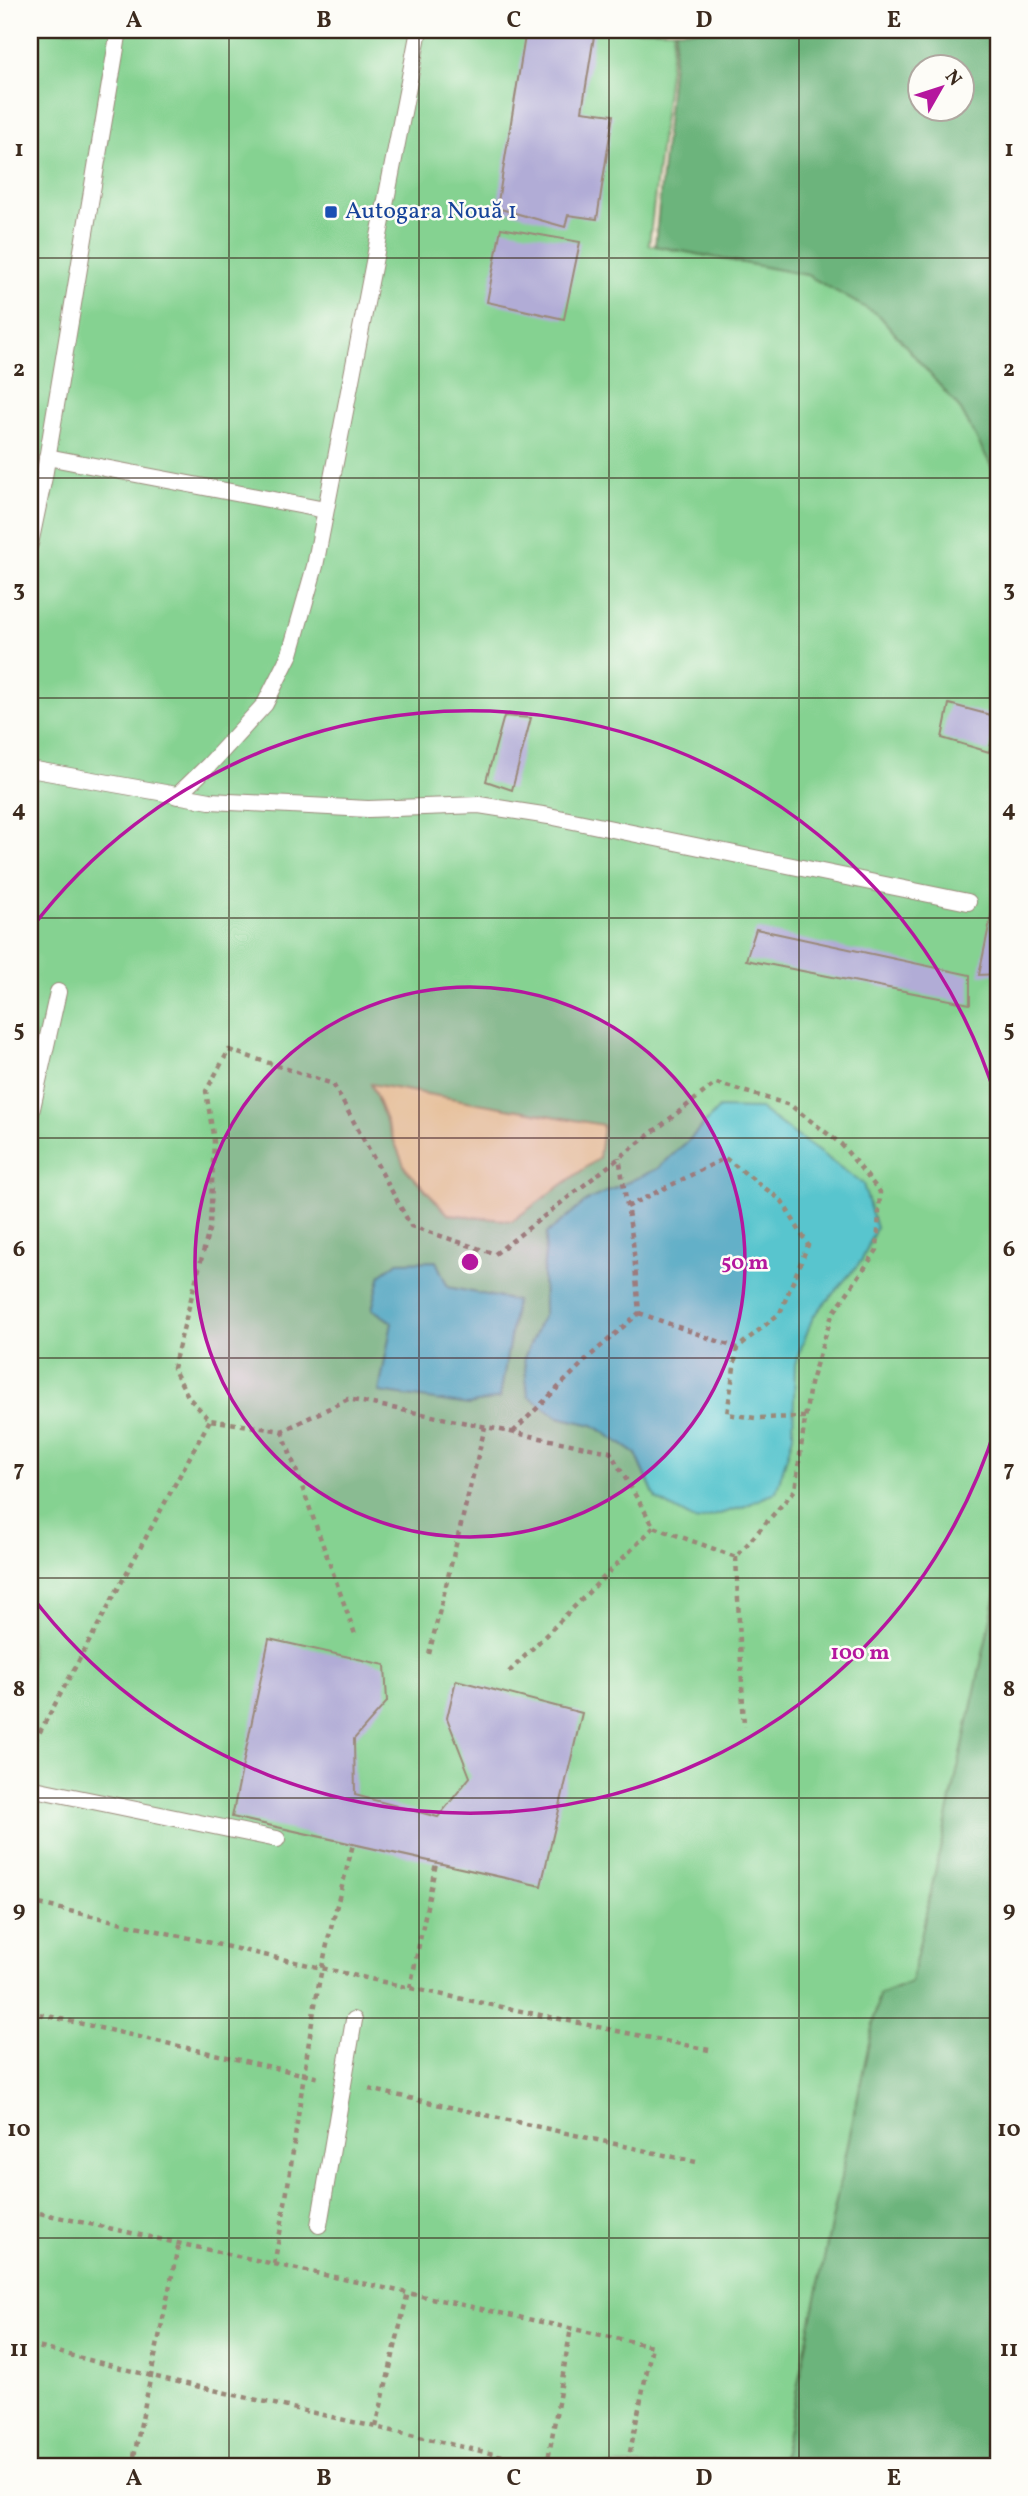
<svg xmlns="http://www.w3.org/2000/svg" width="1028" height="2496" viewBox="0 0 1028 2496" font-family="Vollkorn,serif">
<rect width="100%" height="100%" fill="#fdfcf7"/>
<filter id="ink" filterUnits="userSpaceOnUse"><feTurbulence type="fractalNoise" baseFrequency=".0143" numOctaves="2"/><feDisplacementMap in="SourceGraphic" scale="14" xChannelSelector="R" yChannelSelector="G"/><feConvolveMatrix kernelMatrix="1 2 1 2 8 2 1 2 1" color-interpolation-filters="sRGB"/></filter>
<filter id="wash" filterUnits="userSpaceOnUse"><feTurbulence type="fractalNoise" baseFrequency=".00686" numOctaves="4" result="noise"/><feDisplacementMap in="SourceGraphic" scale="28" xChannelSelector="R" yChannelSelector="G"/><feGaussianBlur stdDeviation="1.57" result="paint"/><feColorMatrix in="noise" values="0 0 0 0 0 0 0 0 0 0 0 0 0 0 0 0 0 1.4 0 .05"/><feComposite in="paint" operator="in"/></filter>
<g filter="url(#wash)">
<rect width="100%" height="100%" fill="#f8e8d4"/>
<path fill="#85d291" stroke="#607e58" stroke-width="2" d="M30,30H674L649,245L807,275L880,316L961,410L998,478V1586L911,1982L879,1995L781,2466H30Z"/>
<g fill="#6cb47b" stroke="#546f4c" stroke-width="2" fill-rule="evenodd">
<path d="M676,30H998V478L961,410L880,316L807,275L655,246ZM920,66H962V108H920Z"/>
<path d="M998,1586V2466H781L879,1995L911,1982Z"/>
</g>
<path fill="#eeda9e" stroke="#94825e" stroke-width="2" d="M371,1084L603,1125L599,1158L512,1221L448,1214L405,1168Z"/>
<g fill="#58c5ce" stroke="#4a7876" stroke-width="2">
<path d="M719,1108L760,1109L863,1184L876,1228L862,1260L813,1317L795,1364L793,1436L776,1492L743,1507L696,1521L656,1499L636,1454L593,1425L558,1417L528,1396L524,1358L544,1313L543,1274L547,1233L588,1200L657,1169L690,1139Z"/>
<path d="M436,1261L448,1287L516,1301L500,1398L469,1405L379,1392L392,1322L372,1309L381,1274L398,1262Z"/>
</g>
<g id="blocks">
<g fill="#b1acd6">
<path d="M526,30H595L582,111L613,115L597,219L568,215L565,227L497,208Z"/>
<path d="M501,228L580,242L564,319L487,302Z"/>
<path d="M949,704L998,717L989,752L942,738Z"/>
<path d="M504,716L531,718L512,790L486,781Z"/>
<path d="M997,887L998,974L979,975Z"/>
<path d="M756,929L970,975V1004L746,960Z"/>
<path d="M269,1639L385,1665L387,1702L354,1739L355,1795L438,1817L470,1777L447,1718L456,1680L582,1713L541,1886L232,1817Z"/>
</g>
</g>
</g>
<g filter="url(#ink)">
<use href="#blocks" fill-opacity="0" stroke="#9a8979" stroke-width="2"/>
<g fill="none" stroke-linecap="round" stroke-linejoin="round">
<defs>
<g id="lane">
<path d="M47,457L325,510"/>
<path d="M30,544L44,477L119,30"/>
<path d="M30,769L210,801L368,809L479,805L549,816L968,902"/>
<path d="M177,796L209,765L265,704L290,654L315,566L419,30"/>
<path d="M30,1117L58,992"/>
<path d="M30,1788L277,1839"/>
<path d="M319,2225L354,2020"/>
</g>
</defs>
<use href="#lane" stroke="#9a8979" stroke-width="18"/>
<g stroke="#9a8979" stroke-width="4.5" stroke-dasharray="5 5" stroke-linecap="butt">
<path d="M229,1050L333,1084L411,1226L495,1254L716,1083L790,1105L841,1144L880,1192L877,1250L832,1315L810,1384L795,1490L736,1557L654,1527L610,1452L348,1399L282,1431L210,1420L189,1398L173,1368L210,1226L214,1141L206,1091Z"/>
<path d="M627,1207L725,1158L782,1201L808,1245L780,1313L737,1348L639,1313"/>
<path d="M737,1348L727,1414L755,1418L805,1417"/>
<path d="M282,1431L356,1637"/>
<path d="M513,1432L591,1355L639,1313L633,1242L619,1157"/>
<path d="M736,1557L744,1727"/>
<path d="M429,1654L485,1427"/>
<path d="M509,1672L654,1527"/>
<path d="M30,1750L210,1420"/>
<path d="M30,1902L410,1988L714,2051"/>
<path d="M410,1988L436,1863"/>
<path d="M30,2012L319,2078"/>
<path d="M369,2089L696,2162"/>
<path d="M30,2211L652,2346L627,2466"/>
<path d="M274,2264C294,2166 302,2066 322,1968C330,1927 343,1885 353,1844"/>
<path d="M30,2345L152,2376L546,2466"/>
<path d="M376,2427L408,2292"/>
<path d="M132,2466L179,2242"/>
<path d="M547,2466L571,2328"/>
</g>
<use href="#lane" stroke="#fff" stroke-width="16"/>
</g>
</g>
<path fill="none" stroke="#3b2a1e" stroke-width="2" stroke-opacity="0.55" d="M229,30V2466M419,30V2466M609,30V2466M799,30V2466M30,258H998M30,478H998M30,698H998M30,918H998M30,1138H998M30,1358H998M30,1578H998M30,1798H998M30,2018H998M30,2238H998"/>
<circle cx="470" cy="1262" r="275" fill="#b5179e" fill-opacity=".12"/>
<g fill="none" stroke="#b5179e" stroke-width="3.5">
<circle cx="470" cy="1262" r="275"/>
<path d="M997 1423A551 551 0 0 1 30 1594M30 930A551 551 0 0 1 997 1101"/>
</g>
<rect fill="#1a4fb4" stroke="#fdfcf7" stroke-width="2.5" x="324" y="205" width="14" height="14" rx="3.5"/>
<g text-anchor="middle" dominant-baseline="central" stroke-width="5" stroke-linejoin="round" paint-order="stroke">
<g font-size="24" fill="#164399" stroke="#fdfcf7" text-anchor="start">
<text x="345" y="212">Autogara Nouă 1</text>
</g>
</g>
<circle cx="470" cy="1262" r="10" fill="#b5179e" stroke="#fdfcf7" stroke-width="3.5"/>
<g font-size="21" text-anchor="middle" font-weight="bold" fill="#b5179e" stroke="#fdfcf7" stroke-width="5" stroke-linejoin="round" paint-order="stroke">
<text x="745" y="1269">50 m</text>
<text x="860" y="1659">100 m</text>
</g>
<rect width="1028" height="2496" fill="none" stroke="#fdfcf7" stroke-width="77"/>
<g transform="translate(941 88) rotate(51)"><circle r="33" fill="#fdfcf7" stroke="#afa8a0" stroke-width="2"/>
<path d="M0-5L12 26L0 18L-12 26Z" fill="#b5179e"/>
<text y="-10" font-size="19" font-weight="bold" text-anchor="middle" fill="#3b2a1e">N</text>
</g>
<rect x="38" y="38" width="952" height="2420" fill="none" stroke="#3b2a1e" stroke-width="2.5"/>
<g font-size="23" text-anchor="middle" font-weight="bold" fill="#3b2a1e">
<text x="134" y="27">A</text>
<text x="324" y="27">B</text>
<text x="514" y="27">C</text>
<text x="704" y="27">D</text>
<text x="894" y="27">E</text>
<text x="19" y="156">1</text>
<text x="1009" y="156">1</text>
<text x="19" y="376">2</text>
<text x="1009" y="376">2</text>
<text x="19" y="596">3</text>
<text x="1009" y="596">3</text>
<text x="19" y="816">4</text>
<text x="1009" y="816">4</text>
<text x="19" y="1036">5</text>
<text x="1009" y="1036">5</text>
<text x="19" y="1256">6</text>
<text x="1009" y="1256">6</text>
<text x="19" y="1476">7</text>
<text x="1009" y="1476">7</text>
<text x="19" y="1696">8</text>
<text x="1009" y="1696">8</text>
<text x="19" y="1916">9</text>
<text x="1009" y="1916">9</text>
<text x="19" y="2136">10</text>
<text x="1009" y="2136">10</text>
<text x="19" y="2356">11</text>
<text x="1009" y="2356">11</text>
<text x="134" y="2485">A</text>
<text x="324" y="2485">B</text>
<text x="514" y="2485">C</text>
<text x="704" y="2485">D</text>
<text x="894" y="2485">E</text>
</g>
</svg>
